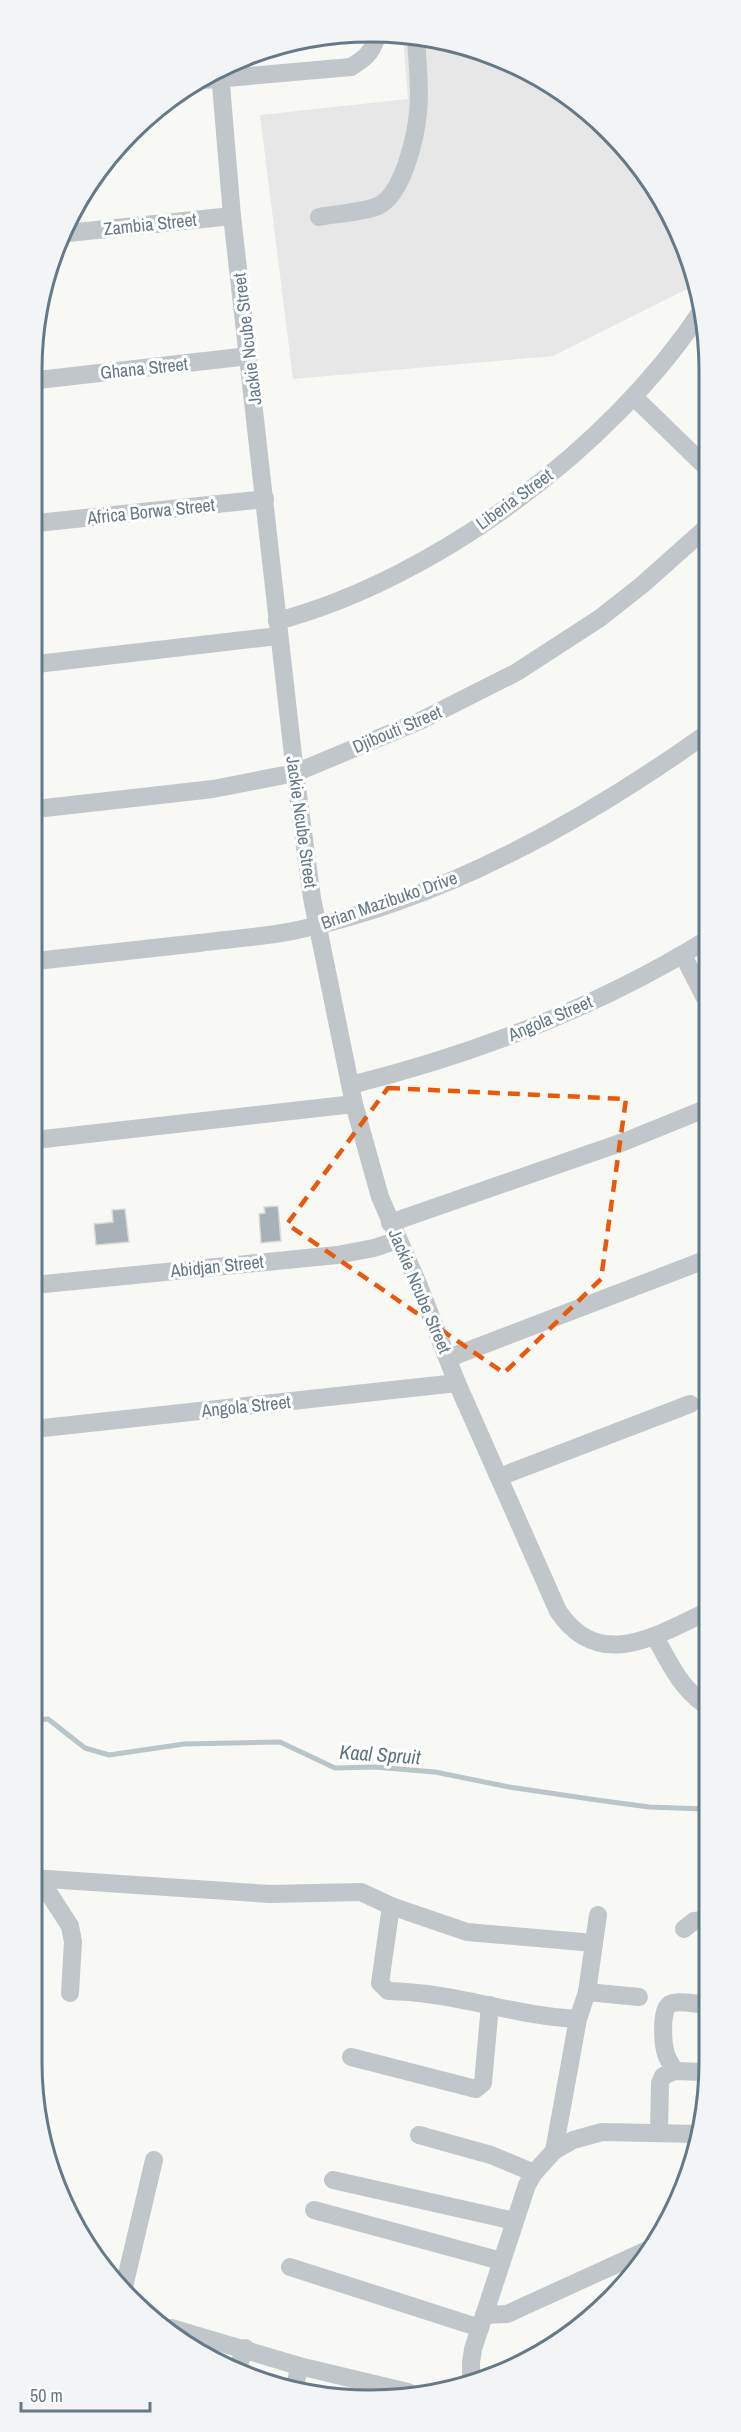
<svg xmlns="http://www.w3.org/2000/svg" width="741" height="2432" viewBox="0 0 741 2432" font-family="'Archivo Narrow',sans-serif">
<rect width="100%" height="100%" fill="#f8f8f5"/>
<path fill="#e6e7e6" d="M403,38H437L540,77L625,147L684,240L695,285L553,356L293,379L260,115L408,99Z"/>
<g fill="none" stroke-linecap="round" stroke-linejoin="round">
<path stroke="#b8c5c9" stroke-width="5" d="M33,1720L48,1719L85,1748L109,1755L184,1744L280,1742L335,1768L374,1767L435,1772L509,1787L597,1800L649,1807L704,1809"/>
</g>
<g fill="#a8b1b7" stroke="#dadad8" stroke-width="1.5">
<path d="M278,1206L281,1241L261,1243L259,1214L265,1213L264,1207Z"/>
<path d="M125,1209L129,1242L96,1245L94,1224L113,1222L112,1210Z"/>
</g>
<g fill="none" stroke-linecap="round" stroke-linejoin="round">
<g stroke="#c1c6ca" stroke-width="18">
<path d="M220,73L232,216L295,773L312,898L354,1104L380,1197L419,1286L457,1383L558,1611C598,1671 654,1637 704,1613"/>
<path d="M204,80L351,67C364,59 372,53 376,38"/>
<path d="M319,217C334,214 365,212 378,206C403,195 416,136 418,112C421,88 417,62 416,38"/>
<path d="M68,233L232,216"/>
<path d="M38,380L249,356"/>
<path d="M634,397L706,467"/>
<path d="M37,523L265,499"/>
<path d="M277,621C436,579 612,447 702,310"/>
<path d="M37,664L278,636"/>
<path d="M36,809L213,789L295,773L422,720L517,672L600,618L642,585L706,528"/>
<path d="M683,955L705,998"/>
<path d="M36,961C90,955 144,949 199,943C230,939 262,937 293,931C442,901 584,821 706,734"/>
<path d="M351,1085C475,1054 596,1008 705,941"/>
<path d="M35,1140L354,1104"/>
<path d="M390,1223L626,1141L705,1109"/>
<path d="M34,1285L337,1255L374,1248L398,1240"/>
<path d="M449,1358L705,1260"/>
<path d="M34,1429L457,1383"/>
<path d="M499,1477L690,1404"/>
<path d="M655,1637C669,1662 680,1687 704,1704"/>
<path d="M32,1878L270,1894L361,1892L391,1906L467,1932L594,1943"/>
<path d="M39,1878L70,1926L73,1942L70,1993"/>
<path d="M391,1906L380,1983L388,1991C453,1992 514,2016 578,2019"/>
<path d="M684,1929L694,1921L703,1920"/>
<path d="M587,1992L639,1997"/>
<path d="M351,2057L476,2089L483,2083L490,2005"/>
<path d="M675,2071C672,2066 668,2060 666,2054C663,2045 660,2009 670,2004C678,2000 694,2004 703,2004"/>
<path d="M659,2132L660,2083L663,2076L675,2071L703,2072"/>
<path d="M419,2135L491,2155L534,2173"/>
<path d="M554,2151L578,2019L587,1992L598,1915"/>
<path d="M333,2180L514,2221"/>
<path d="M314,2210L501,2261"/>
<path d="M290,2267L480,2328"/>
<path d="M123,2291L154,2160"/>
<path d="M484,2315L507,2314L654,2247"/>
<path d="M171,2328L299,2366L408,2392"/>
<path d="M237,2370L245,2348"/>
<path d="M471,2383V2363L473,2349L527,2185L534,2173L554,2151L573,2140L602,2132L700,2134"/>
<path d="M295,2388L299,2366"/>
</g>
</g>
<path fill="none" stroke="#e8590c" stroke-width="4.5" stroke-dasharray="12 8" stroke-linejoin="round" d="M388,1088L626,1099L601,1279L504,1373L287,1224Z"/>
<g text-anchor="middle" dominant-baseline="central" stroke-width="6" stroke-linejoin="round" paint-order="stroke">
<g font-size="18" fill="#667987" stroke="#fff">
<text transform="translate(150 224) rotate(-6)">Zambia Street</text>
<text transform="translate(247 339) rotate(-97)">Jackie Ncube Street</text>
<text transform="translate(144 368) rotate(-6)">Ghana Street</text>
<text transform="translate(514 499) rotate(-36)">Liberia Street</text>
<text transform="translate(151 511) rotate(-6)">Africa Borwa Street</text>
<text transform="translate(397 729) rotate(-23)">Djibouti Street</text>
<text transform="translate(302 822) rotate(82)">Jackie Ncube Street</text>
<text transform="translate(389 900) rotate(-19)">Brian Mazibuko Drive</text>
<text transform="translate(550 1018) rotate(-23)">Angola Street</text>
<text transform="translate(217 1266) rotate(-6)">Abidjan Street</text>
<text transform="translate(420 1291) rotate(67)">Jackie Ncube Street</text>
<text transform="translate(246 1406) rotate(-6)">Angola Street</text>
</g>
<g font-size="20" font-style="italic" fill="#5d747c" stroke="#fff">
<text transform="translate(380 1754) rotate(4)">Kaal Spruit</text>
</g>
</g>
<path d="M0 0H741V2432H0ZM370 42H371A328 328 0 0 1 699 370V2062A328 328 0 0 1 371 2390H370A328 328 0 0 1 42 2062V370A328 328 0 0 1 370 42Z" fill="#f3f4f5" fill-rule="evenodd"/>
<path fill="none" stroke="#667987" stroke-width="3" d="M370 42H371A328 328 0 0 1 699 370V2062A328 328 0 0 1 371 2390H370A328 328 0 0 1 42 2062V370A328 328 0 0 1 370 42Z"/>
<path d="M21 2402v9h129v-9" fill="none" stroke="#667987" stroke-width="3"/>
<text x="30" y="2402" font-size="18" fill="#667987" stroke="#ffffff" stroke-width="4.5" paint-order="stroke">50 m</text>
</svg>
